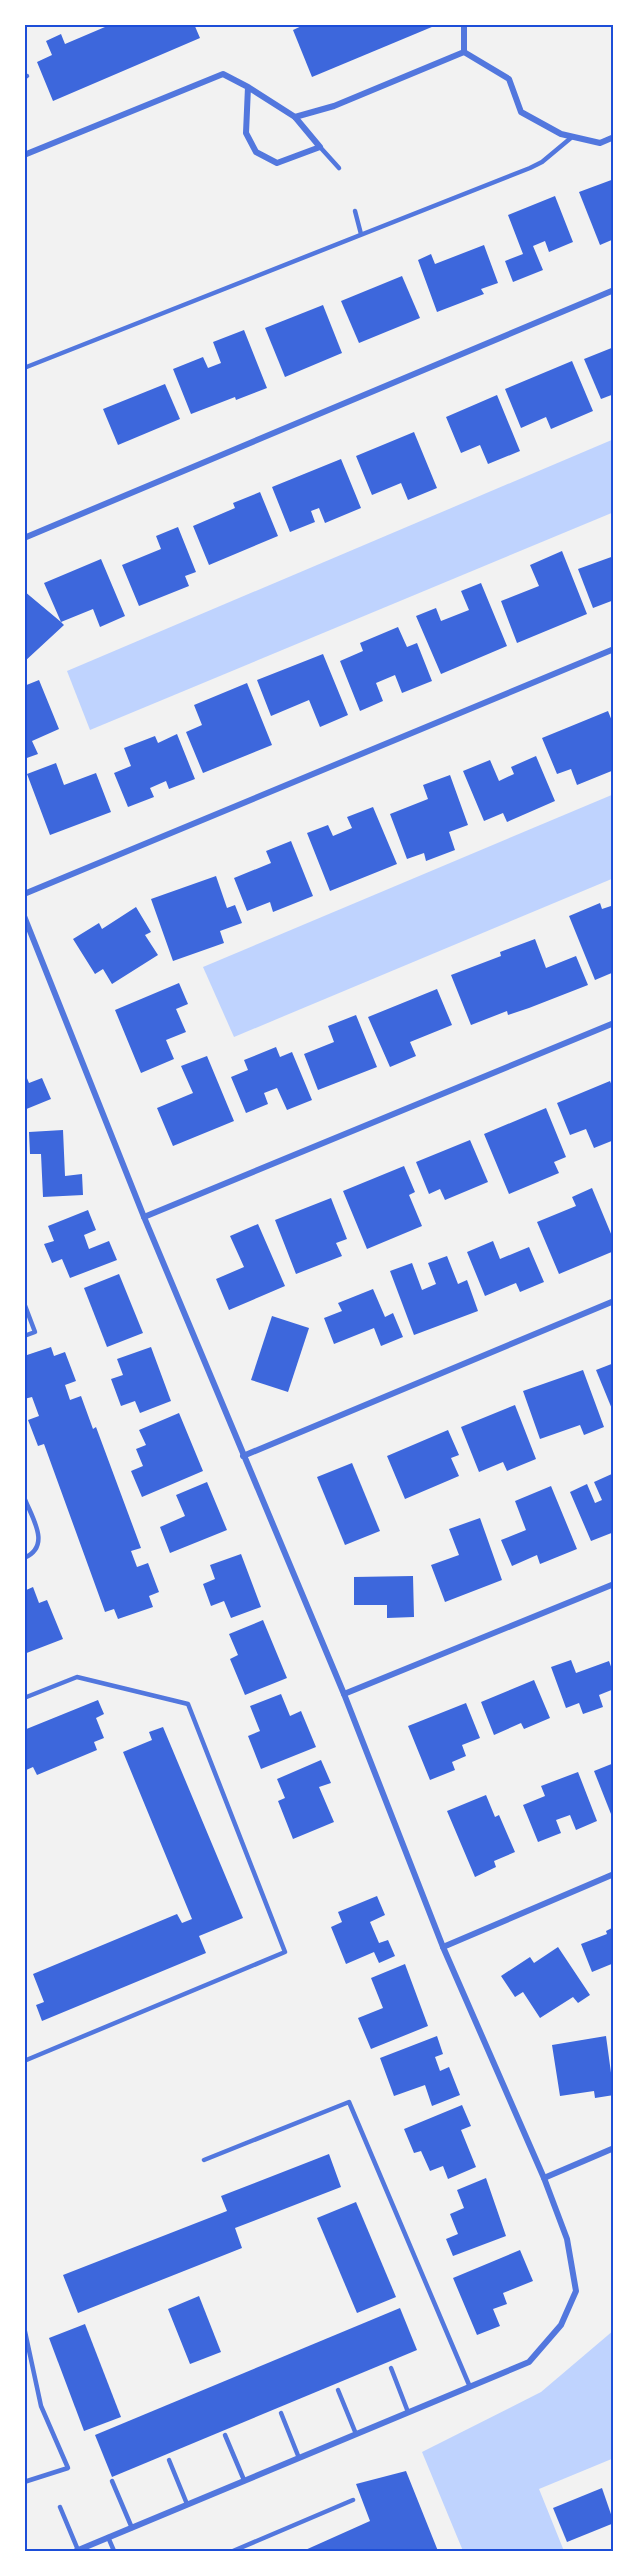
<svg xmlns="http://www.w3.org/2000/svg" width="638" height="2575" viewBox="0 0 638 2575" font-family="'Crimson Pro',serif">
<rect width="100%" height="100%" fill="#f2f2f2"/>
<g fill="#bfd3fe">
<path d="M614,439V512L90,730L67,671Z"/>
<path d="M614,794V878L234,1037L203,967Z"/>
<path d="M614,2330V2458L539,2489L564,2551H463L422,2452L541,2392Z"/>
</g>
<g fill="#3d67dc">
<path d="M112,24H194L200,38L53,101L37,62L52,55L46,41L61,34L65,44Z"/>
<path d="M306,24H439L312,77L293,30Z"/>
<path d="M614,179V239L600,245L579,192Z"/>
<path d="M555,196L573,242L549,252L545,241L533,246L543,270L513,282L505,261L523,254L508,215Z"/>
<path d="M484,245L498,283L481,289L484,294L437,312L418,260L431,254L435,264Z"/>
<path d="M402,276L420,318L359,343L341,301Z"/>
<path d="M323,305L342,353L285,377L265,328Z"/>
<path d="M244,330L267,388L236,400L235,397L191,414L173,369L203,357L208,368L221,363L213,342Z"/>
<path d="M614,347V394L601,399L584,359Z"/>
<path d="M572,361L593,411L551,429L546,417L521,428L505,389Z"/>
<path d="M165,384L180,419L118,445L103,409Z"/>
<path d="M497,395L520,451L488,464L480,445L461,453L446,417Z"/>
<path d="M414,432L437,488L408,500L401,483L372,495L356,456Z"/>
<path d="M341,459L361,508L325,523L319,508L311,511L315,522L290,532L272,487Z"/>
<path d="M260,492L278,536L209,565L193,526L235,508L233,503Z"/>
<path d="M178,527L196,572L185,576L189,586L139,606L122,565L161,549L156,536Z"/>
<path d="M562,551L587,614L517,643L501,601L539,586L530,565Z"/>
<path d="M614,556V600L593,608L578,569Z"/>
<path d="M101,559L125,616L100,627L93,609L61,622L64,625L24,662V591L61,622L44,583Z"/>
<path d="M481,583L507,646L441,674L416,616L436,608L441,621L469,610L461,591Z"/>
<path d="M398,627L407,647L417,643L432,681L402,693L395,675L376,683L383,701L360,711L340,661L363,651L360,643Z"/>
<path d="M323,654L348,715L320,727L309,700L271,716L257,680Z"/>
<path d="M39,680L59,729L32,741L38,754L24,759V686Z"/>
<path d="M247,683L272,745L203,773L186,732L202,725L194,705Z"/>
<path d="M608,711L614,726V770L577,785L571,769L557,774L542,738Z"/>
<path d="M177,734L195,779L169,789L166,781L150,788L154,797L128,807L114,773L131,766L124,748L155,736L158,743Z"/>
<path d="M536,756L555,801L507,822L503,813L484,821L463,771L490,760L499,781L514,774L511,767Z"/>
<path d="M56,763L64,785L96,773L111,812L50,835L27,774Z"/>
<path d="M450,775L468,825L449,832L455,850L426,861L424,853L407,859L390,814L428,799L423,785Z"/>
<path d="M373,807L397,864L330,891L307,833L328,825L333,836L352,828L347,817Z"/>
<path d="M291,841L313,896L273,912L270,902L247,911L234,878L271,863L266,851Z"/>
<path d="M216,876L227,908L235,905L242,923L220,931L224,943L173,961L151,899Z"/>
<path d="M600,903L602,909L614,905V972L595,980L569,916Z"/>
<path d="M136,907L151,932L145,935L158,955L112,984L103,969L95,974L73,939L99,923L102,929Z"/>
<path d="M535,939L546,968L576,956L588,985L529,1008L508,1015L507,1011L471,1025L451,975L501,956L500,952Z"/>
<path d="M179,983L188,1004L176,1009L186,1032L166,1040L174,1059L141,1073L115,1010Z"/>
<path d="M437,989L452,1025L410,1042L416,1056L390,1067L368,1017Z"/>
<path d="M356,1015L377,1067L318,1090L304,1054L334,1042L328,1026Z"/>
<path d="M276,1047L280,1057L292,1052L312,1100L287,1110L277,1088L264,1093L268,1104L246,1113L231,1077L248,1070L244,1060Z"/>
<path d="M207,1056L234,1121L173,1146L157,1108L193,1093L181,1066Z"/>
<path d="M24,1071L29,1083L42,1078L51,1099L24,1110Z"/>
<path d="M610,1081L614,1091V1140L594,1148L586,1129L570,1135L557,1103Z"/>
<path d="M546,1108L566,1157L554,1162L559,1173L509,1194L484,1134Z"/>
<path d="M63,1130L65,1176L82,1174L83,1195L43,1197L41,1154H30L29,1132Z"/>
<path d="M470,1140L488,1182L445,1200L440,1189L429,1194L416,1162Z"/>
<path d="M404,1166L415,1192L409,1195L422,1226L367,1249L343,1191Z"/>
<path d="M592,1188L614,1241V1251L559,1274L537,1222L576,1206L572,1197Z"/>
<path d="M331,1198L347,1239L336,1243L342,1256L296,1274L275,1220Z"/>
<path d="M88,1210L96,1230L84,1235L89,1249L109,1241L117,1260L70,1278L62,1259L52,1263L44,1244L54,1241L48,1226Z"/>
<path d="M258,1224L285,1286L229,1310L216,1279L244,1267L230,1236Z"/>
<path d="M493,1241L500,1259L529,1247L544,1282L520,1292L516,1283L485,1296L467,1252Z"/>
<path d="M447,1256L458,1284L467,1280L478,1311L414,1335L390,1271L412,1263L422,1290L436,1284L428,1263Z"/>
<path d="M119,1274L143,1333L107,1347L84,1288Z"/>
<path d="M373,1289L385,1317L393,1313L403,1337L381,1346L374,1328L334,1344L324,1318L342,1311L338,1303Z"/>
<path d="M272,1316L309,1328L288,1392L251,1380Z"/>
<path d="M51,1347L54,1356L65,1352L76,1381L65,1385L70,1400L81,1396L93,1429L96,1427L141,1548L131,1551L137,1567L148,1563L159,1592L149,1596L153,1607L118,1619L114,1609L105,1612L44,1444L38,1446L28,1420L39,1416L32,1397L24,1399V1356Z"/>
<path d="M151,1347L171,1401L140,1413L135,1401L121,1406L111,1379L123,1375L117,1359Z"/>
<path d="M614,1363V1408L612,1409L596,1370Z"/>
<path d="M583,1370L604,1427L584,1435L580,1425L540,1439L523,1391Z"/>
<path d="M515,1405L536,1459L507,1471L503,1462L479,1472L461,1427Z"/>
<path d="M179,1413L203,1471L142,1497L131,1471L143,1466L136,1449L146,1445L139,1430Z"/>
<path d="M448,1430L459,1455L451,1458L459,1476L405,1499L387,1456Z"/>
<path d="M352,1463L380,1531L345,1545L317,1477Z"/>
<path d="M614,1473V1532L591,1541L570,1492L587,1484L595,1503L602,1500L594,1482Z"/>
<path d="M207,1482L227,1530L170,1553L160,1527L185,1516L176,1495Z"/>
<path d="M551,1486L577,1549L540,1564L537,1555L512,1566L501,1540L526,1530L515,1501Z"/>
<path d="M480,1518L502,1580L445,1602L431,1565L459,1555L449,1529Z"/>
<path d="M241,1554L261,1607L231,1618L224,1601L211,1606L203,1584L215,1579L210,1565Z"/>
<path d="M413,1576L414,1617L387,1618V1605H354V1577Z"/>
<path d="M33,1587L39,1603L47,1600L63,1639L24,1654V1591Z"/>
<path d="M263,1620L287,1678L245,1695L230,1659L238,1655L229,1634Z"/>
<path d="M571,1660L576,1673L609,1661L614,1675V1689L599,1695L603,1707L583,1714L579,1703L566,1708L551,1667Z"/>
<path d="M534,1680L550,1718L524,1729L521,1723L494,1735L481,1702Z"/>
<path d="M281,1694L290,1716L301,1711L316,1747L261,1769L248,1736L260,1731L250,1706Z"/>
<path d="M98,1700L104,1714L96,1718L104,1738L94,1742L97,1750L37,1775L33,1767L24,1771V1730Z"/>
<path d="M466,1703L480,1738L462,1745L466,1756L452,1762L455,1770L430,1780L408,1726Z"/>
<path d="M163,1727L243,1918L199,1936L206,1953L42,2021L36,2005L44,2002L33,1974L177,1914L182,1923L192,1919L123,1752L152,1740L149,1732Z"/>
<path d="M321,1760L331,1783L319,1787L334,1822L293,1839L278,1801L285,1798L277,1779Z"/>
<path d="M614,1763V1813L611,1814L594,1771Z"/>
<path d="M578,1772L597,1821L576,1830L570,1815L556,1820L561,1833L538,1842L523,1805L545,1796L541,1786Z"/>
<path d="M486,1795L495,1817L499,1815L515,1852L494,1861L496,1867L475,1877L447,1811Z"/>
<path d="M377,1896L385,1915L370,1922L379,1943L388,1940L395,1956L379,1963L374,1952L346,1964L331,1927L342,1922L338,1912Z"/>
<path d="M614,1927V1963L592,1972L581,1944L607,1934L606,1931Z"/>
<path d="M558,1947L590,1995L578,2003L573,1997L540,2018L523,1992L515,1997L501,1976L530,1957L534,1963Z"/>
<path d="M405,1964L428,2026L371,2049L358,2018L383,2008L371,1978Z"/>
<path d="M437,2036L443,2054L435,2057L440,2071L449,2067L460,2095L432,2106L425,2085L394,2096L380,2058Z"/>
<path d="M606,2036L614,2095L595,2098L594,2091L560,2096L552,2045Z"/>
<path d="M462,2105L471,2126L461,2130L476,2167L448,2179L443,2166L430,2171L421,2151L414,2153L404,2129Z"/>
<path d="M329,2154L341,2187L235,2228L242,2248L78,2313L63,2275L227,2211L221,2196Z"/>
<path d="M486,2178L506,2236L453,2256L446,2239L458,2234L450,2214L464,2208L457,2190Z"/>
<path d="M356,2202L396,2297L357,2313L317,2218Z"/>
<path d="M520,2250L533,2281L503,2293L507,2304L493,2309L500,2326L477,2335L453,2278Z"/>
<path d="M199,2296L221,2352L190,2364L168,2309Z"/>
<path d="M400,2308L417,2350L112,2477L95,2435Z"/>
<path d="M85,2324L121,2417L84,2431L49,2338Z"/>
<path d="M406,2471L438,2551H303L370,2521L356,2484Z"/>
<path d="M602,2488L614,2523L567,2542L553,2508Z"/>
</g>
<g fill="none" stroke-linecap="round" stroke-linejoin="round">
<g stroke="#5277de" stroke-width="4.5">
<path d="M24,78L27,76"/>
<path d="M320,147L339,168"/>
<path d="M355,211L361,234"/>
<path d="M24,368L530,168L542,162L572,137"/>
<path d="M24,1303L35,1332L24,1336"/>
<path d="M24,1497C32,1518 52,1546 24,1558"/>
<path d="M24,1698L77,1677L188,1704L285,1952L24,2061"/>
<path d="M204,2160L349,2102L470,2387"/>
<path d="M24,2327L41,2406L68,2468L24,2482"/>
<path d="M391,2368L408,2412"/>
<path d="M338,2390L356,2434"/>
<path d="M281,2413L299,2458"/>
<path d="M225,2435L244,2480"/>
<path d="M169,2460L187,2504"/>
<path d="M112,2481L132,2528"/>
<path d="M60,2507L78,2550"/>
<path d="M108,2537L114,2551"/>
<path d="M233,2551L353,2500"/>
</g>
<g stroke="#5277de" stroke-width="6">
<path d="M464,24V52"/>
<path d="M464,52L509,79L521,112L561,134L600,143L614,137"/>
<path d="M295,117L334,106L464,52"/>
<path d="M24,155L223,74L248,87L295,117L320,147L277,163L256,152L246,133L248,87"/>
<path d="M24,538L614,290"/>
<path d="M24,894L614,649"/>
<path d="M24,916L144,1217L344,1694L443,1947L544,2178L567,2239L576,2291L561,2325L529,2362L76,2551"/>
<path d="M144,1217L614,1023"/>
<path d="M243,1456L614,1301"/>
<path d="M344,1694L614,1584"/>
<path d="M443,1947L614,1874"/>
<path d="M544,2178L614,2148"/>
</g>
</g>
<rect width="638" height="2575" fill="none" stroke="#ffffff" stroke-width="51"/>
<rect x="26" y="26" width="586" height="2524" fill="none" stroke="#1d4ed8" stroke-width="2"/>
</svg>
